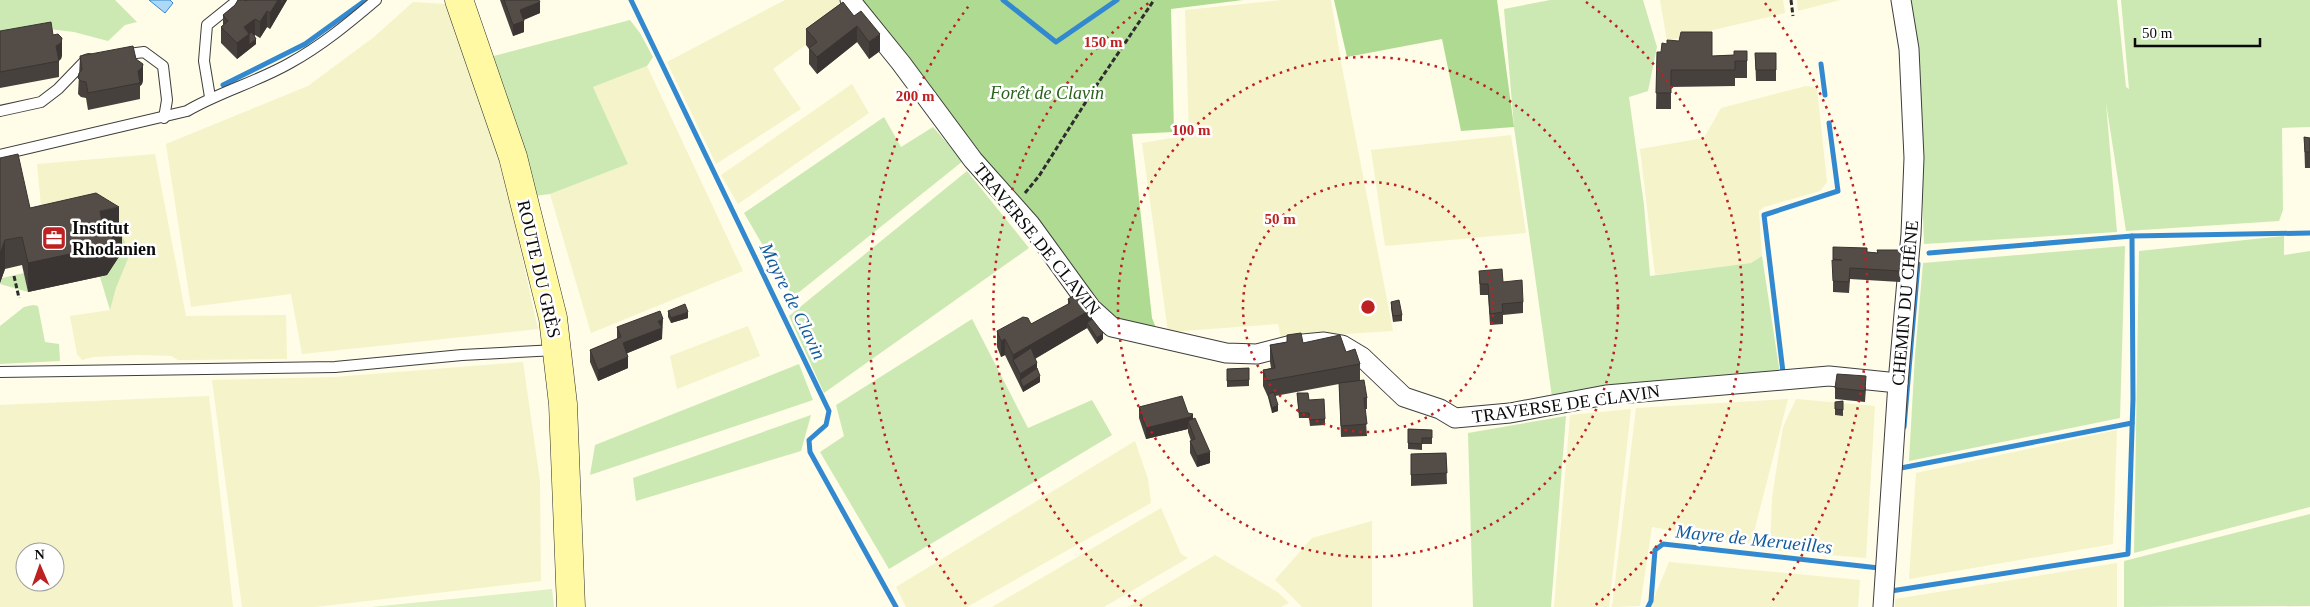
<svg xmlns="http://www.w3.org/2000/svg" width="2310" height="607" viewBox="0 0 2310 607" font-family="Georgia,serif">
<rect width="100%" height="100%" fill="#fffce8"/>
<g fill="#f4f3c9" fill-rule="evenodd">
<path d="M785,0H843L852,11L773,69L801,109L716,164L667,62Z"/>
<path d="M1282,0H1331L1341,62L1393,331L1281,338L1278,324L1168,332L1142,143L1189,135L1185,10Z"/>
<path d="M1660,0H1783L1785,13L1667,41Z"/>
<path d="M1797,0H1840L1798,11Z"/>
<path d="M413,2L445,4L477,83L507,190L538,329L302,354L291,294L191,307L166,144L308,86L374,37Z"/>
<path d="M647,66L743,271L591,333L550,194L628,164L593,87Z"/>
<path d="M852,84L869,113L738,204L721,175Z"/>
<path d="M1806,86L1817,88L1827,182L1820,191L1764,207L1759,211L1762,256L1751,263L1655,275L1640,149L1704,138L1721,108Z"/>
<path d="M1511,135L1526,233L1385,246L1371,150Z"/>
<path d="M155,154L186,316L286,315L287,359L178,360L171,356L137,355L93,357L82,360L77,354L70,316L110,310L116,288L130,254L57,202L41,205L37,164Z"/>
<path d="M748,326L760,356L677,389L670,356Z"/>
<path d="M523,362L540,481L541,581L315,607H242L212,380L335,377Z"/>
<path d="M209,396L233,607H0V405ZM25,552H55V582H25Z"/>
<path d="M1788,399L1751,544L1652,527L1640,606L1612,607L1636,408Z"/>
<path d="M1796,399L1875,406L1866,558L1770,550L1772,498L1783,427Z"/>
<path d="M1631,409L1609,607H1554L1570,415Z"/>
<path d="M2117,430L2113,544L1909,579L1916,473Z"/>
<path d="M1135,441L1148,479L1151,503L967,607H906L896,587Z"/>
<path d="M1161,508L1181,554L1188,558L1104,607H992Z"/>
<path d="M1372,521V607H1302L1275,580L1312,538Z"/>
<path d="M1215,555L1279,593L1289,603L1281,607H1128Z"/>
<path d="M1669,562L1860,580L1858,607H1650Z"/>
<path d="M2117,563V607H1895V599Z"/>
</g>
<g fill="#cce9b3">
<path d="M0,0H115L137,22L125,25L108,41L74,32L49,29L0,40Z"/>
<path d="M1550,0H1643L1657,47L1648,91L1629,97L1644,205L1650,276L1751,263L1762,256L1780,374L1552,397L1514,127L1504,9Z"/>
<path d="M1909,0H2117L2126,87L2129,89L2121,0H2310V127L2282,128L2283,210L2279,221L2126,231L2106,103L2117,232L1924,244L1916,41Z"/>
<path d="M630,20L640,33L653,57L647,66L593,87L628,164L550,194L534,196L490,57Z"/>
<path d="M884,117L901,147L933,127L963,161L793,297L744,213Z"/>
<path d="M967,171L1029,248L824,393L789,316Z"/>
<path d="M57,202L120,231L130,254L116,288L110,310L100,277L107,275L51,206L41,205Z"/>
<path d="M2284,236V255L2310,251V507L2134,553L2139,251Z"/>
<path d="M2125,246L2120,418L1909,461L1915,355L1923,263Z"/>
<path d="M24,273L28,292L0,284L2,278Z"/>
<path d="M33,305L38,306L45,342L59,344L60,361L0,364V326L24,307Z"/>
<path d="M972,319L1028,428L1092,400L1112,435L889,569L820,452L844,436L836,405Z"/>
<path d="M799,364L813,400L590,475L595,445Z"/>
<path d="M811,415L801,451L636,501L633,478Z"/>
<path d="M1566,416L1551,607H1473L1468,433Z"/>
<path d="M2310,514V606L2124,607V561Z"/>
</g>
<g fill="#afda92">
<path d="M860,0H1243L1171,9L1174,132L1132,134L1152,318L1158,333L1117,321L1096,298L1013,202Z"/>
<path d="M1334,0H1497L1514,127L1461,131L1442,39L1347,57Z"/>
</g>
<path fill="#dff0c4" d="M552,589L554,607H371Z"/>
<path fill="#add8f7" stroke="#3389cf" d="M149,0H170L173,3L165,13Z"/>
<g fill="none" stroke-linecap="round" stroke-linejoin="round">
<g stroke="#3389cf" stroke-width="5">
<path d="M631,0L829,411L826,425L809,440L810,452L896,607"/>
<path d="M1003,0L1056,42L1117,0"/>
<path d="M1821,64L1825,95"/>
<path d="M223,85L305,44L366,0"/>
<path d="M1929,253L2132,236L2310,233"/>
<path d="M1783,372L1764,215L1838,191L1829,123"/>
<path d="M1904,427L1918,264"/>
<path d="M1901,468L2132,423"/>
<path d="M1891,591L2128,554L2133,399L2132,236"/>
<path d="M1648,607L1651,601L1655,550L1663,544L1879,568"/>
</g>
<defs>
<g id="lane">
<path d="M121,55L144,52L163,66L167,100L164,118"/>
<path d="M210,97L204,61L207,25L238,0"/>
<path d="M0,111L41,102L58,89L86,60L89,59"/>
<path d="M0,155L187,111C219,92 257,82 290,63C321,46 349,23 376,0"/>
<path d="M0,372L335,367L462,355L556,350"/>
</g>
<g id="street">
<path d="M850,0L901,63L973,160L1030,224L1091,308L1112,327L1226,353L1257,354L1292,345L1324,342L1342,345L1362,357L1404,397L1440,409L1455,418L1510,413L1606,395L1829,376L1898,383"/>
<path d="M1883,607L1898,383L1911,234L1914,158L1909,49L1901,0"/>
</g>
<path id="secondary" d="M459,0L513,157L553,318L563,404L571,607"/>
</defs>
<use href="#lane" stroke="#3e3e3e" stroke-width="12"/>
<use href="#street" stroke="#3e3e3e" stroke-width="21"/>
<use href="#secondary" stroke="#2d2d2d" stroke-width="29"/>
<g stroke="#2d2d2d" stroke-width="3" stroke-dasharray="5 2.5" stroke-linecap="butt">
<path d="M1791,0L1793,16"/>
<path d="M1025,193L1039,176L1094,89L1154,0"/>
<path d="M14,276L19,298"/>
</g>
<use href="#lane" stroke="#fff" stroke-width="10"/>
<use href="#street" stroke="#fff" stroke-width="19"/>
<use href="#secondary" stroke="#fff9a3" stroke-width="28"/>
</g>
<g fill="#47413d">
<path d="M238,0H287L270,29L267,27L260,38L255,35L254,36L256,44L237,59L221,43V27L223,25V15L235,5Z"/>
<path d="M500,0H539L540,13L524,20V32L513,36Z"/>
<path d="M843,2L880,51L869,59L857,42L817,74L809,64V49L806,45V29Z"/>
<path d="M0,31L53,35L62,55L61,59L59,60V77L0,88Z"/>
<path d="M1747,51V78H1735V86L1671,87V109H1656L1657,52L1712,56L1734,55Z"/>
<path d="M1755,53H1776V81H1756Z"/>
<path d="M80,56L136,59L143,80L142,84L140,86V99L88,110L86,98L81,97L78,94Z"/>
<path d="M2304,137L2310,138V168H2305Z"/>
<path d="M0,158L30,208L119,224L122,252L107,275L28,292L22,265L5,269L0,283Z"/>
<path d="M1833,247L1867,252L1877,253V250L1902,261L1900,282L1850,279L1849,293L1833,292Z"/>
<path d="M1479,271L1503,282L1523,302V313L1503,315V324L1490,325L1488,295H1480Z"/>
<path d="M1068,299L1092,319L1103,339L1097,344L1087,328L1035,359L1037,368L1040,382L1023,392L1005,355L1001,357L997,347V331L1031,324L1068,305Z"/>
<path d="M1391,302L1402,315V321L1393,322L1391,308Z"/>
<path d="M668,311L688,318L671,323L668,317Z"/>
<path d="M617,327L663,331H662V339L627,353L628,368L598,381L590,362V350L617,339Z"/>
<path d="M1287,335L1303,343L1346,352L1360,364V380L1367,398V409H1365L1367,436L1341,437L1339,384L1275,396L1278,411L1272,413L1268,397L1263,386V370L1271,368L1270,362V345L1287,342Z"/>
<path d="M1249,368V386L1227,387V369Z"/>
<path d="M1866,387L1865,402L1835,399V388Z"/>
<path d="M1297,393L1309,400L1325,419V425L1310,426L1309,418H1299Z"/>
<path d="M1843,401V416L1835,415V402Z"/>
<path d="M1139,407L1188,413L1193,419L1210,463L1197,467L1190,453V441H1191L1188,432V429L1146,439L1139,418Z"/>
<path d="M1408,429L1432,430V444H1422V450L1408,449Z"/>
<path d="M1446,453L1447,484L1411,486V454Z"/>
</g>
<g fill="#3a3532">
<path d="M278,0H287L270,29V13Z"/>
<path d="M540,2V13L520,21V10Z"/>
<path d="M267,11V27L260,38V22Z"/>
<path d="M255,19V35L249,40L256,39V44L237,59V43L244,27Z"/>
<path d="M524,21V32L513,36V25Z"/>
<path d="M857,26V42L817,74V57Z"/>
<path d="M880,34V51L869,59V42Z"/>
<path d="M62,38V55L61,59L58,61L56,46Z"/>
<path d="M143,64V80L142,84L140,86L138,71Z"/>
<path d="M119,207V228L122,223V252L107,275L28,292V263L100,240V211Z"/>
<path d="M5,240V269L0,283V254Z"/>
<path d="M1902,250V261L1900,282V271Z"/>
<path d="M1092,309V325L1087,323V328L1017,369L1013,360V355Z"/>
<path d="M688,312V318L671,323V318Z"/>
<path d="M663,319L662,339L623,355V343L658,321Z"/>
<path d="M1103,333V339L1097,344V338Z"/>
<path d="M1005,339V355L1001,357V341Z"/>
<path d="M628,357V368L598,381V370Z"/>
<path d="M1037,363V374L1020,380V385V374Z"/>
<path d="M1040,376V382L1023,392V387Z"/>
<path d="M1278,405V411L1272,413V408Z"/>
<path d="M1193,414V425L1188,421V429L1146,439V428Z"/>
<path d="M1210,452V463L1197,467V456Z"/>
</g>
<g fill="#534c47" stroke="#3a3532">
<path d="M238,0H244L246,1L247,0H278L270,13L267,11L260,22L255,19L244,27L249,34L237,43L221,27L228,21L223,15L235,5Z"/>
<path d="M281,0H284L281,5Z"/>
<path d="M504,0H539L540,2L520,10L524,21L513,25Z"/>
<path d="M843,2L854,16L861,11L880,34L869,42L857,26L817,57L809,48L817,42L806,29Z"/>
<path d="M51,22L53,35L58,34L62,38L61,43L56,46L59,61L0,72V31Z"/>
<path d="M252,32L256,39L249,45V34Z"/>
<path d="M1681,32H1712V56L1734,55V51H1747V61H1735V70H1671V93H1656L1657,52H1661L1662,43L1667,44V40L1679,41Z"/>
<path d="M133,46L136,59L143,64L142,68L138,71L140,83L88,93L86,82L81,81L78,78L79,73L82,70L80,56Z"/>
<path d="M1755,53H1776V70H1756Z"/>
<path d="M2304,137L2310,138V152H2305Z"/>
<path d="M18,154L30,208L96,193L119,207L100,211L103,227L122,223L107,246L28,263L22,237L5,240L0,254V158Z"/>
<path d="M1833,247L1867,248V252L1878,253L1877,250H1902L1900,271L1850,268L1849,282L1833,281L1832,260H1842L1833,259Z"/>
<path d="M1502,269L1503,282L1522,280L1523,302L1502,304L1503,312L1490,314L1488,284H1480L1479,271Z"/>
<path d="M1080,292L1092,309L1013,355L1005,339L1001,341L997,331L1023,317L1028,318L1031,324L1070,303L1068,299Z"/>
<path d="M1399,300L1402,315L1393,316L1391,302Z"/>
<path d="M685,304L688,312L671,318L668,311Z"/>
<path d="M660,311L663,319L658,321L662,328L623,343L628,357L598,370L590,350L621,337L617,327Z"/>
<path d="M1092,319L1103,333L1097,338L1087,323Z"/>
<path d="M1301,333L1303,343L1340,335L1346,352L1355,349L1360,364L1267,381L1263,370L1275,368L1270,345L1287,342V335Z"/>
<path d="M1031,348L1037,363L1020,374L1013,360Z"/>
<path d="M1037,368L1040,376L1023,387L1020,380Z"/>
<path d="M1249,368V380L1227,381V369Z"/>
<path d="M1837,374L1866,376L1865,391L1835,388Z"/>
<path d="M1364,380L1367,398H1364L1367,424L1341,426L1339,383Z"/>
<path d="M1274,392L1278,405L1272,408L1268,394Z"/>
<path d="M1297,393H1308L1309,400L1324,399L1325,419L1310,420L1309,413H1299Z"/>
<path d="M1182,396L1188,413L1193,414L1190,417L1146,428L1139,407Z"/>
<path d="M1843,401V410L1835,409V402Z"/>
<path d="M1195,418L1210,452L1197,456L1190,441L1195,439L1188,421Z"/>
<path d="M1408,429L1432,430V438H1422V444L1408,443Z"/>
<path d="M1446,453L1447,473L1411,475V454Z"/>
</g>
<g fill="none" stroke="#bc2222" stroke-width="2.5" stroke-dasharray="2.5 5">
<circle cx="1368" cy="307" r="125"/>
<circle cx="1368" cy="307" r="250"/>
<path d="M1142 606A375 375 0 0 1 1150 2M1586 2A375 375 0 0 1 1594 606"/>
<path d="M966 604A500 500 0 0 1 971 3M1765 3A500 500 0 0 1 1770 604"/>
</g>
<defs>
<symbol id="office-square" viewBox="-11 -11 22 22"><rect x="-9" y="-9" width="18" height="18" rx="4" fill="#bc2222" stroke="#fff"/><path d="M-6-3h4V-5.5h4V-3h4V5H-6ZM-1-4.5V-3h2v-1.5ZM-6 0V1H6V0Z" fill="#fff"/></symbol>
</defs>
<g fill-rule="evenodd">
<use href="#office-square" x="40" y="224" width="28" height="28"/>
</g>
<g text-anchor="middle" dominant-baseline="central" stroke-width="5" stroke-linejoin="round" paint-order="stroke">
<g font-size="18" font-style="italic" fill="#27621b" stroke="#fff">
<text x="1047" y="93">Forêt de Clavin</text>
</g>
<g font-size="18" font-weight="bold" fill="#0b0b0b" stroke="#fff" text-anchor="start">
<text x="72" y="228">Institut<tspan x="72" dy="21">Rhodanien</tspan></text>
</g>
<g font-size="18" fill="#0b0b0b" stroke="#fff">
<text transform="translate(1037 239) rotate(51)">TRAVERSE DE CLAVIN</text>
<text transform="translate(539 269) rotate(77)">ROUTE DU GRÈS</text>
<text transform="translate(1905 303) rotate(-85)">CHEMIN DU CHÊNE</text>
<text transform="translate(1566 404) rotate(-8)">TRAVERSE DE CLAVIN</text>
</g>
<g font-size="19" font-style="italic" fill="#135b9d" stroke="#fff">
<text transform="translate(793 301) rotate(64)">Mayre de Clavin</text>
<text transform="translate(1754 539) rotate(6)">Mayre de Merueilles</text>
</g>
</g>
<circle cx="1368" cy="307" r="8" fill="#bc2222" stroke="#fff" stroke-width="2.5"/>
<g font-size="15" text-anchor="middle" font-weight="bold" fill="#bc2222" stroke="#fff" stroke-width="5" stroke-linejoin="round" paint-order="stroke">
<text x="1103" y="47">150 m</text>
<text x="915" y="101">200 m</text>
<text x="1191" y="135">100 m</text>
<text x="1280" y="224">50 m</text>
</g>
<g transform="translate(40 567) rotate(358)"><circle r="24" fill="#ffffff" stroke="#9d9d9d"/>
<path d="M0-4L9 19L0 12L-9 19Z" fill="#bc2222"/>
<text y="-8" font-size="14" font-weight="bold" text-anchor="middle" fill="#0b0b0b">N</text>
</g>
<path d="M2135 38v8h125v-8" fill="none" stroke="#0b0b0b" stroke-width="2.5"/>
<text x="2142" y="38" font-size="15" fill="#0b0b0b" stroke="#ffffff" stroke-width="4" paint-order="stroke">50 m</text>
</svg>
